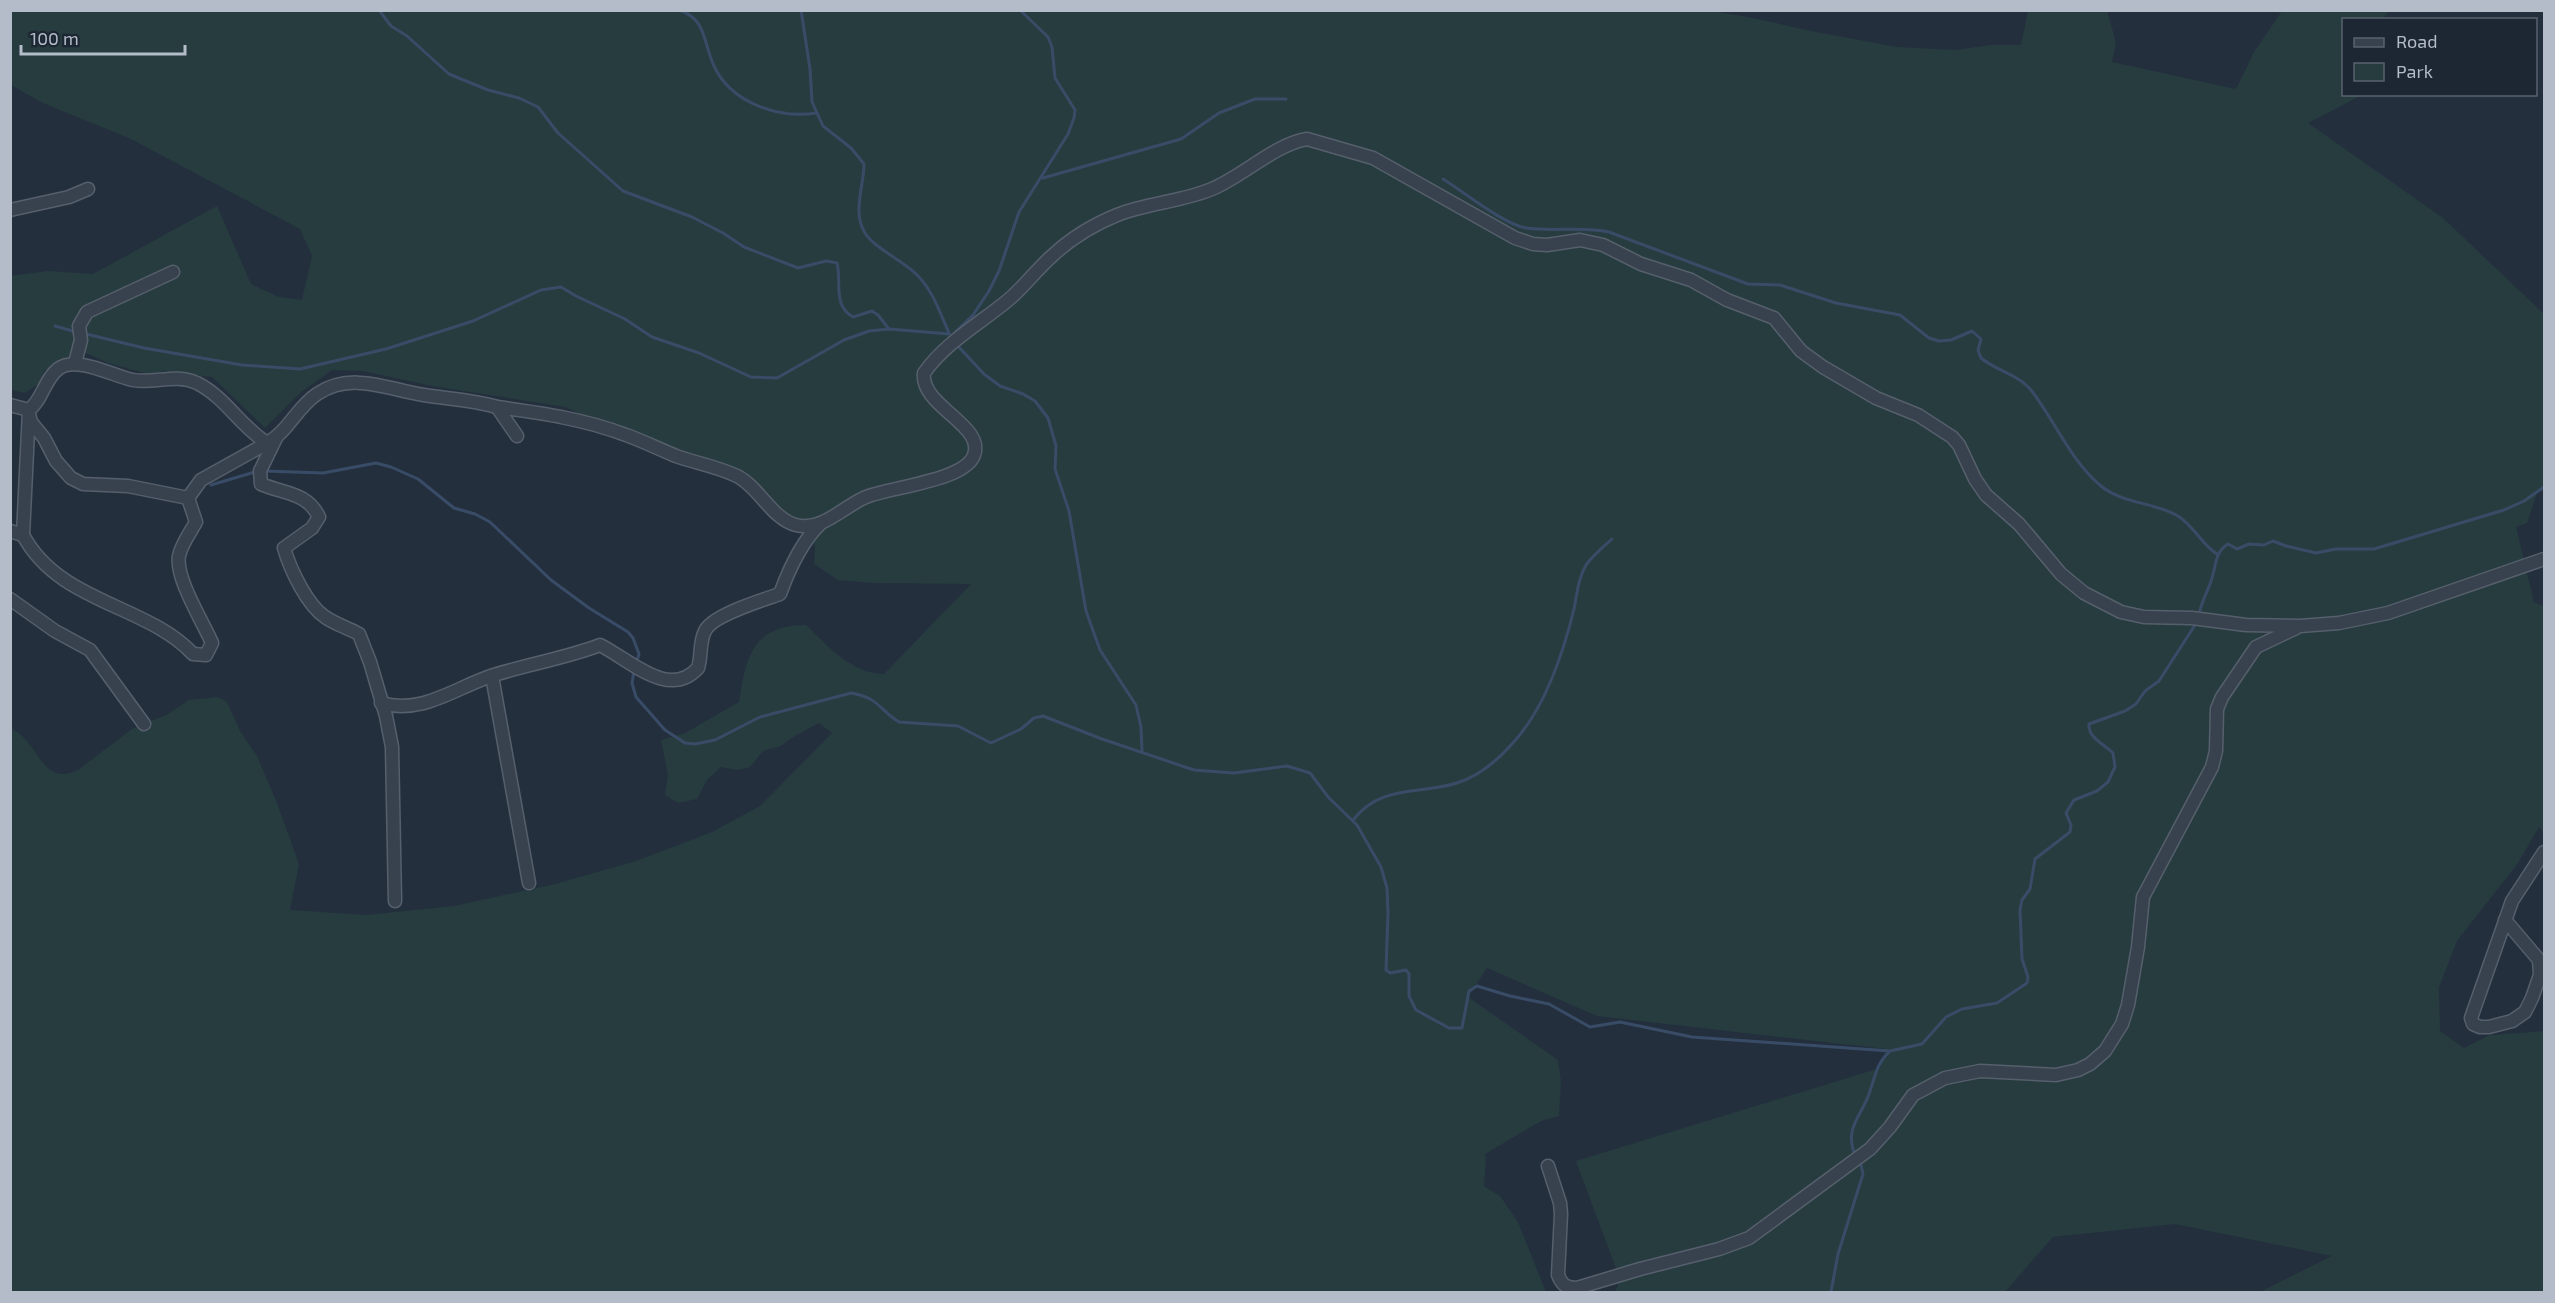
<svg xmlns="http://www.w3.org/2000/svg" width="2555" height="1303" viewBox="0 0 2555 1303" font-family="'Exo 2',sans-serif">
<rect width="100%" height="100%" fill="#242f3e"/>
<path fill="#263c3f" d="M1706,10L1753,18L1811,31L1897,47L1956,50L1990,45H2021L2028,11L2107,10L2116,43L2112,62L2236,89L2254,52L2282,11H2389L2383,19L2344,20V94L2362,95L2308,123L2443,218L2544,314V487L2537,493L2527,523L2516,527L2534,602L2544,606V832L2539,827L2518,863L2457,941L2439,987L2440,1031L2464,1048L2490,1035L2544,1031V1292H2260L2332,1256L2175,1224L2053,1237L2005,1292H1615L1620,1279L1576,1161L1880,1068L1886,1049L1597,1016L1487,968L1468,997L1558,1060L1561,1081L1559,1116L1541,1121L1485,1154L1486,1159L1484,1186L1500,1196L1518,1222L1546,1292H11V728C16,731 22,735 26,740C42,758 48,784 78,770L132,729L166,715L189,700L218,697L227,702L240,731L257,756L277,803L299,864L290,910L366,915L454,906L555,884L636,861L712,832L760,806L832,733L819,723L793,737L781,746L763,751L750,767L738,770L721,767L707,780L697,799L678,803L665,795L668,775L661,740L685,733L739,702C746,656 753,625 806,625C829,647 851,673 884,674L971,584L874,583L838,580L814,564L815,547L812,535L752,484L623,435L565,407L432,386L363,371L332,370L300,393L265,428L212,377L164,371L148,374L108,363L84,352L44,371L39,384L25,393L11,390L10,276L48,271L93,274L217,206L251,284L279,297L302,300L312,256L300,229L131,139L43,103L11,85V11Z"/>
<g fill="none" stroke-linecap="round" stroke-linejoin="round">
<g stroke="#394c67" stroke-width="3">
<path d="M379,10L391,26L407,36L449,74L488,90L519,98L538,107L558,133L623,191L692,217L723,233L744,247L798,268L826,261L837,263C842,282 832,305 853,317L872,311L878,315L889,329"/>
<path d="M679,10C707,19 703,43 714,66C731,103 779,119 817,113"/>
<path d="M801,10L810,69L812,102L823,126L851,148L864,164C864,186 852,212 865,233C874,248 902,260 915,273C932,288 940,313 949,333"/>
<path d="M1043,178L1181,139L1219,113L1255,99H1286"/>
<path d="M1443,179C1464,192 1503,224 1526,228C1553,232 1581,226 1609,232L1748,284L1780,285L1836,303L1900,315L1929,338L1939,341L1951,340L1972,331L1981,339L1978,350L1981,358C1995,370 2019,375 2031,390C2055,421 2070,460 2101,486C2123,504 2154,502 2178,516C2194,526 2203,546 2217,554"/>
<path d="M55,326L76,332"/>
<path d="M82,333L144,348L242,365L300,369L386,349L473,321L541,290L561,287L576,296L625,319L652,337L699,353L751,377L777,378L844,340L869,331L889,329L949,334"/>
<path d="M950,337L973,315L989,291L999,271L1019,212L1068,134L1074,118L1075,110L1055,78L1052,47L1048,37L1020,10"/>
<path d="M956,344L984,374L1000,386L1023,394L1035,401L1048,418L1056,446L1055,469L1069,511L1086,611L1100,650L1136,705L1141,727L1142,751"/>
<path d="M265,471L323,473L376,463L391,467L418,479L454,508L475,514L490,522L551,580L589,608L628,632L633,638L639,654L636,664"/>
<path d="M211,485L258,471"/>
<path d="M2199,614C2202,600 2209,589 2212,578C2216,565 2215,552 2228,544L2237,549L2249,544L2264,545L2273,541L2286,546L2316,553L2336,549H2374L2504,510L2524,501L2544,487"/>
<path d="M634,671L632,683L636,697L665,730L685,743L695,744L715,740L760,717L851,693C880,698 879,710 899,722L958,726L991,743L1021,729L1034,718L1043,716L1102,739L1194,770L1234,773L1287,766L1310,773L1329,798L1357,825L1381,867L1387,888L1388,913L1386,970L1390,973L1406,970L1409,974V996L1416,1010L1449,1028H1462L1469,991L1477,986L1510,996L1549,1004L1590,1027L1620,1022L1692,1037L1890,1051L1922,1044L1946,1017L1962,1009L1997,1003L2027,983L2028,977L2022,959L2020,910L2022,900L2030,889L2035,859L2070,832L2071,825L2066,813L2074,800L2097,791L2108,782L2115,767L2113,753C2104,744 2088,738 2089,724L2125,711L2136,704L2145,691L2159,681L2195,625"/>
<path d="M1353,820C1381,784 1419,795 1457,783C1479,776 1497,761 1512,744C1544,710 1563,654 1574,609C1577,594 1578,579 1586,565C1593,555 1603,547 1612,539"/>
<path d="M1855,1155C1844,1128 1861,1117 1869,1094C1875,1078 1876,1064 1889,1052"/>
<path d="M1831,1292L1838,1254L1863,1174L1861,1165"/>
</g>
<defs>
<g id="minor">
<path d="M10,210L69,197L88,189"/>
<path d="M75,363L81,340L79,326L87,312L173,272"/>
<path d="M10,405L29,410C43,399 44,380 58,369C76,355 113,376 133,380C155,384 175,373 197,383C225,397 241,427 267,443C288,432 297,407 317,394C352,371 386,389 424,395C449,399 473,400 497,407"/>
<path d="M29,410L23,535C59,603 146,604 193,654L206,655L212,643C203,622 175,578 179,556C181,545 190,533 196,522L188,498"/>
<path d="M29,414L31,422L44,438L56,461L71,478L83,484L128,486L188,498L201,480L269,442"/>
<path d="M517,436L497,407C541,413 584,419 626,435C643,441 659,449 676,456C696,463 718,467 737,476C759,487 772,519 796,525C822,532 844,506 866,497C890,487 965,481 974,455C985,425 920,406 924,373C945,343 979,324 1007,301C1023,288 1036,270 1052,256C1070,239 1095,224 1117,215C1149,202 1183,202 1214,188C1244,175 1276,144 1307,139L1373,158L1515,238L1533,244L1547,245L1580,240L1603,245L1641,264L1691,280L1727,300L1774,318L1801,351L1823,367L1876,398L1918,415L1952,437L1959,445L1975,479L1986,495L2019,524L2061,574L2084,593L2121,612L2144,617L2192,618L2246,625L2300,626L2339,623L2388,613L2544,559"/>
<path d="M276,438L260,471L261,484C284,494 307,492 319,517L312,528L284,548C290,569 307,605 325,617C335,624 348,628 359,634L370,662L386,716L392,747L395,901"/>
<path d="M10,531L23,535"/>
<path d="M10,599L55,631L90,650L144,724"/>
<path d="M492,676L529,883"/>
<path d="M381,703C423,715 456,687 494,675C529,664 566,658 600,645C630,660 669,700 698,668C702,656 699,642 705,631C712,615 763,600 780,594C789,569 802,541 821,523"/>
<path d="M2505,920L2539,960L2540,975L2532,998L2525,1012L2512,1021L2489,1027H2480L2473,1024L2471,1018L2512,901L2544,852"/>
<path d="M1548,1166L1560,1203L1561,1214L1558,1275C1562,1285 1566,1288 1577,1288L1640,1269L1719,1249L1749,1238L1870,1149L1890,1127L1913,1095L1945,1078L1980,1071L2056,1075L2078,1070L2090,1064L2105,1051L2122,1024L2128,1005L2138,947L2143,897L2212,767L2216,751L2217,709L2222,697L2256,647L2296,628"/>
</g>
</defs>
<use href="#minor" stroke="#565f6c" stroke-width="15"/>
<use href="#minor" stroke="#38414e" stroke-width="12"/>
</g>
<rect width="2555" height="1303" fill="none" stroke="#b4bcc9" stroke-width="24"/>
<rect x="2342" y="18" width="195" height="78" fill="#1d2633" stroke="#59626f" stroke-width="1.5"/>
<rect x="2354" y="38" width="30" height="9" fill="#38414e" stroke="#59626f" stroke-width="1.5"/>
<text x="2396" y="48" font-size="18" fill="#b4bcc9">Road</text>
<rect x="2354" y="63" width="30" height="18" fill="#263c3f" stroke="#59626f" stroke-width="1.5"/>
<text x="2396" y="78" font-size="18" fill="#b4bcc9">Park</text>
<path d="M21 45v9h164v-9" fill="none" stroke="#b4bcc9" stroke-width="3"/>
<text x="30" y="45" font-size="18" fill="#b4bcc9" stroke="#1d2633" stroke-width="4.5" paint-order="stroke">100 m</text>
</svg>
